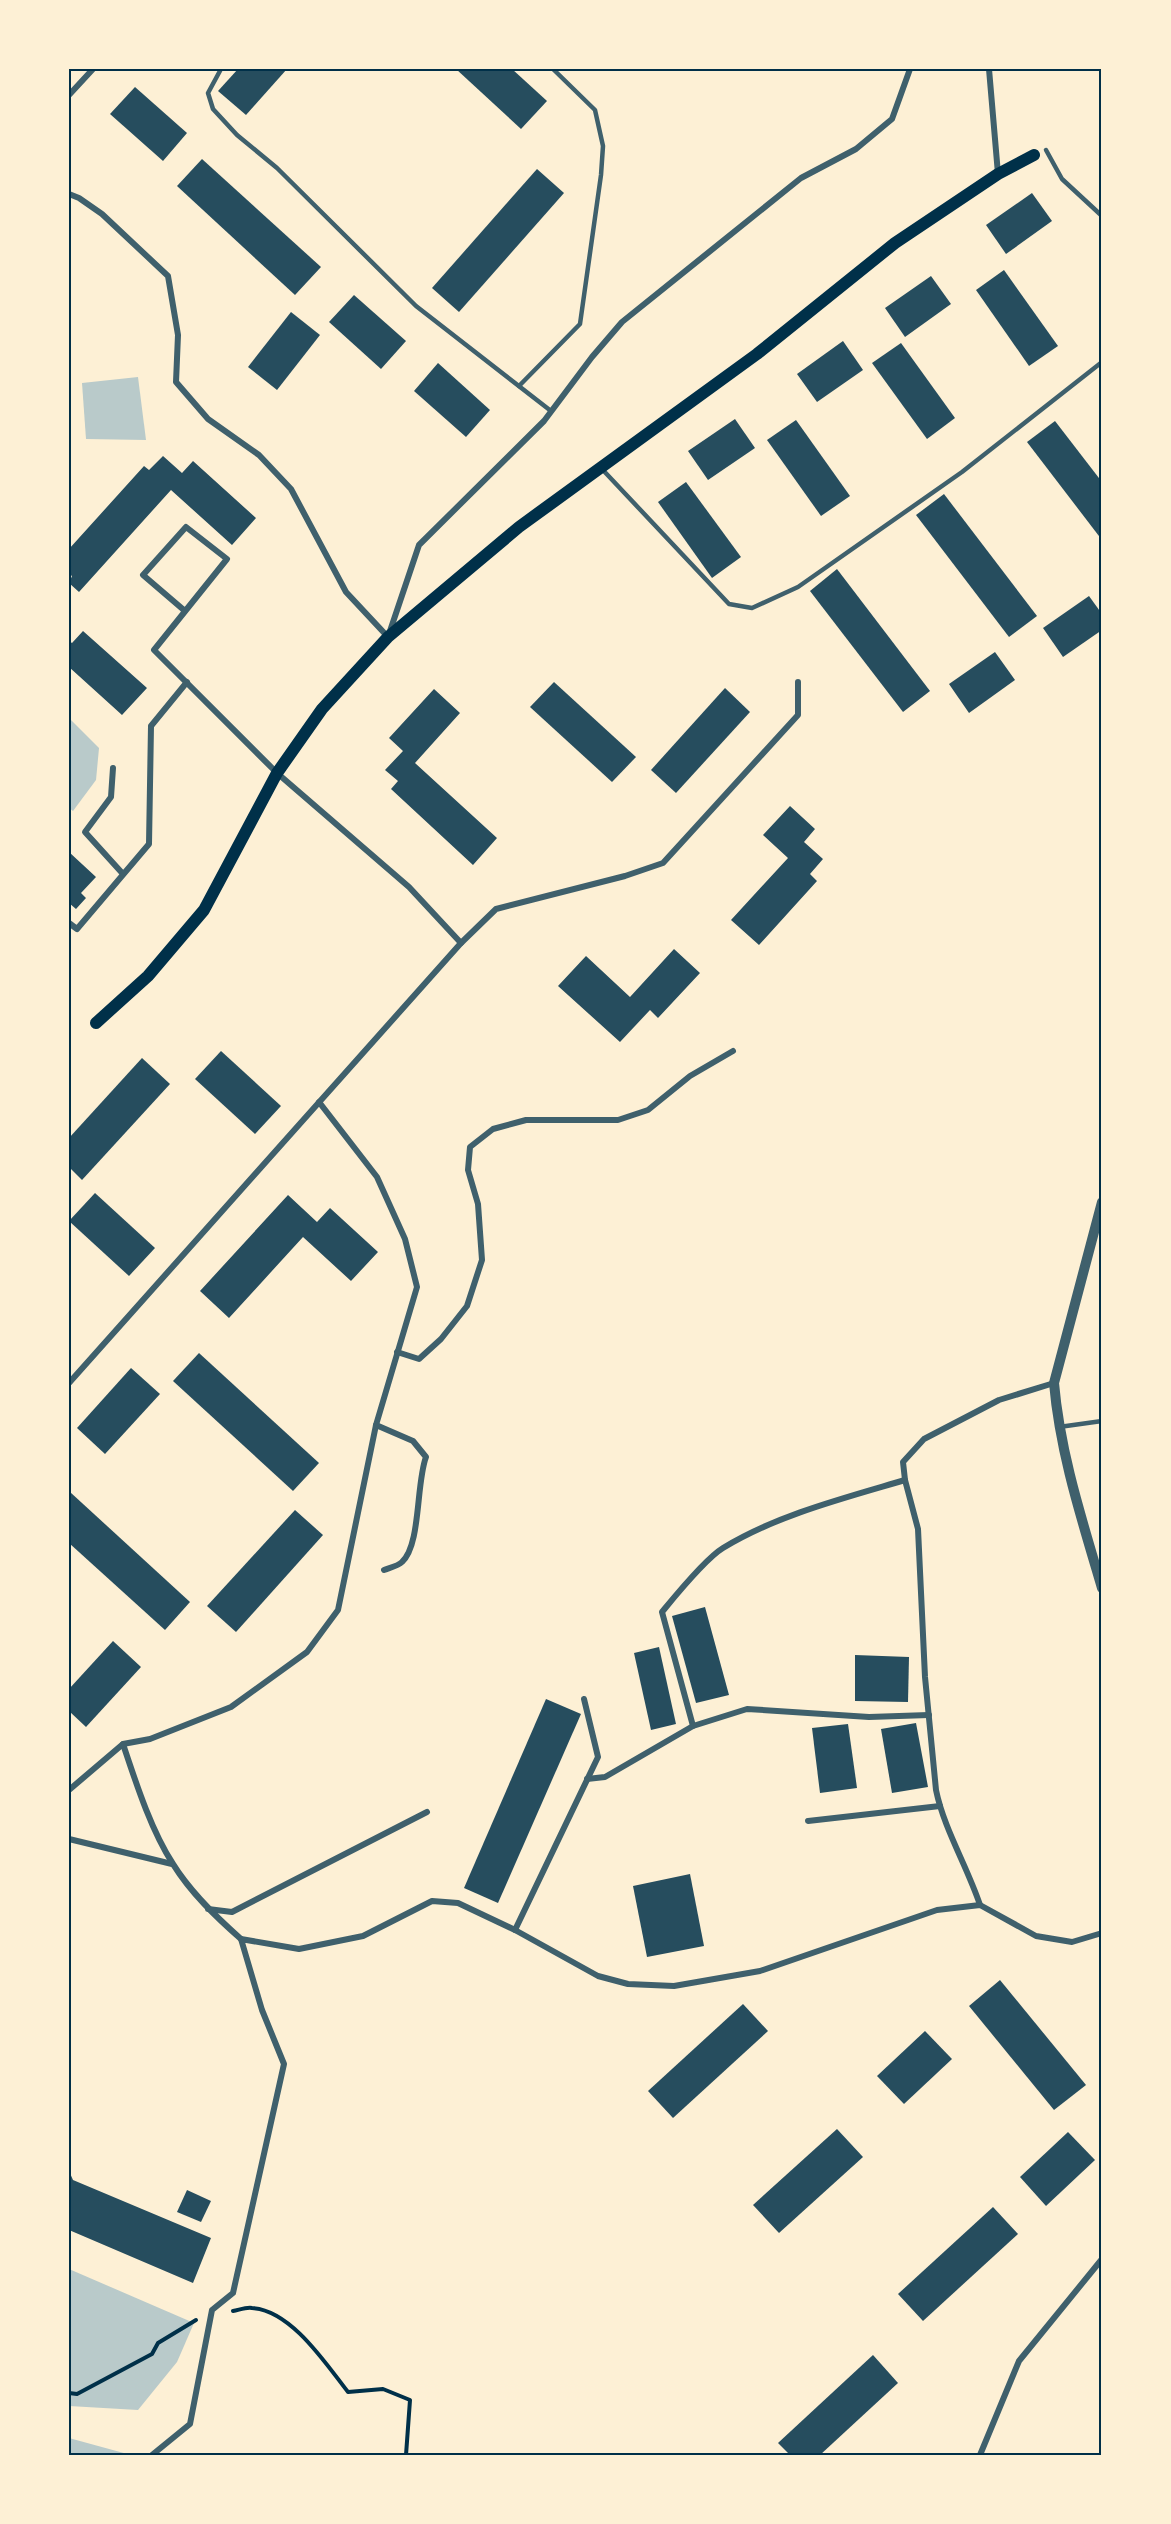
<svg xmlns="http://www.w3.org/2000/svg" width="1171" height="2524" viewBox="0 0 1171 2524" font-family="Quicksand,sans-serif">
<rect width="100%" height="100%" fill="#fdf0d5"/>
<g fill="#b9caca">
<path d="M138,377L146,440L86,439L82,383Z"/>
<path d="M69,718L99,748L96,780L73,811L69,808Z"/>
<path d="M69,2269L194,2323L177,2362L138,2410L69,2406Z"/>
<path d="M69,2438L131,2455H69Z"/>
</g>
<g fill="#264d5e">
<path d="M238,69H287L246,115L218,91Z"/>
<path d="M456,69H512L547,101L521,129Z"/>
<path d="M135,87L187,133L163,161L110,114Z"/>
<path d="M202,159L321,267L295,295L177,186Z"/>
<path d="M537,169L564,193L459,312L432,288Z"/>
<path d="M1032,193L1052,221L1006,254L986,225Z"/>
<path d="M1004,270L1058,346L1029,366L976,290Z"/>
<path d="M931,276L951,304L905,337L885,308Z"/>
<path d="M354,295L406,341L381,369L329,322Z"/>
<path d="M291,312L320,335L277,390L248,367Z"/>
<path d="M843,341L863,370L817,402L797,374Z"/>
<path d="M901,343L955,418L927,439L872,363Z"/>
<path d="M438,363L490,410L466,437L414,391Z"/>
<path d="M735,419L755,448L708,480L688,451Z"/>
<path d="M796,420L850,496L821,516L767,440Z"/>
<path d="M1055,421L1102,482V540L1027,442Z"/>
<path d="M163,456L182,473L193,461L256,518L232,545L171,490L79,592L69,583L72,576L69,574V549L144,466L149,470Z"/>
<path d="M686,482L741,557L712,578L658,502Z"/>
<path d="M944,494L1037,616L1009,637L916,515Z"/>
<path d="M837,569L930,691L903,712L810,591Z"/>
<path d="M1089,596L1102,614V630L1063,657L1043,628Z"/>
<path d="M83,631L147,688L122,715L69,667V641L72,643Z"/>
<path d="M995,652L1015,680L969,713L949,684Z"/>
<path d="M554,682L636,757L612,782L530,707Z"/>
<path d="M725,688L750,712L676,793L651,770Z"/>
<path d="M434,689L460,713L415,763L497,838L473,865L391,789L398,781L385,770L403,751L389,738Z"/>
<path d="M790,806L815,829L804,842L823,859L810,874L817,881L759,945L731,920L788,858L763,835Z"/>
<path d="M69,852L96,877L81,893L86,898L76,909L69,903Z"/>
<path d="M674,949L700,973L658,1018L650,1010L620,1042L558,986L586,956L630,997Z"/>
<path d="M221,1051L281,1106L255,1134L195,1079Z"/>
<path d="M142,1058L170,1084L82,1180L69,1167V1138Z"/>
<path d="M95,1193L155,1248L129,1276L69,1221Z"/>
<path d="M288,1195L317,1222L330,1208L378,1252L351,1281L303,1237L229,1318L200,1291Z"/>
<path d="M199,1353L319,1463L293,1491L173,1381Z"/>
<path d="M131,1368L160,1394L105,1454L77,1428Z"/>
<path d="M70,1492L190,1602L165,1630L69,1543Z"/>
<path d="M295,1510L323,1535L236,1632L207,1606Z"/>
<path d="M705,1607L729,1695L696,1703L672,1616Z"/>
<path d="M113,1641L141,1667L86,1727L69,1711V1689Z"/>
<path d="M659,1647L676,1724L651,1730L634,1653Z"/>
<path d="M855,1655L909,1657L908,1702L855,1701Z"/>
<path d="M546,1699L581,1714L498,1903L464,1888Z"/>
<path d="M916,1723L928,1787L892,1793L881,1729Z"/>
<path d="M848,1724L857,1788L820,1793L812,1728Z"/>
<path d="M690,1874L704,1946L647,1957L633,1886Z"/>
<path d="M1000,1980L1086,2085L1054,2110L969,2006Z"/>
<path d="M743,2004L768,2031L673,2118L648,2091Z"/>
<path d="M925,2031L952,2059L904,2104L877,2076Z"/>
<path d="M837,2129L863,2157L779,2233L753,2205Z"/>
<path d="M1068,2132L1095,2160L1046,2206L1020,2177Z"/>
<path d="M69,2171L73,2180L211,2238L193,2283L69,2230Z"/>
<path d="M187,2190L211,2201L201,2222L177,2212Z"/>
<path d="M993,2207L1018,2234L923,2321L898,2294Z"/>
<path d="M873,2355L898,2383L820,2455H790L778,2443Z"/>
</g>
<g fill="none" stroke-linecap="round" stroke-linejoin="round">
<g stroke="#003049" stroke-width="4">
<path d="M233,2311C239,2310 246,2307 252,2308C291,2310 326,2364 348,2392L383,2389L410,2400L406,2455"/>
<path d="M69,2393L77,2394L152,2354L158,2343L196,2320"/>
</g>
<g stroke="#3f606c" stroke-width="4.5">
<path d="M221,69L208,93L213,109L237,135L277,168L416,306L551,411"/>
<path d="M1046,150L1062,179L1102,216"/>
<path d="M519,386L580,324L601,175L603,146L595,110L553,69"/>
<path d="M601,468L729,604L752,608L798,587L962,472L1102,362"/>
<path d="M1059,1427L1102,1421"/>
</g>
<g stroke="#3f606c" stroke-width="6">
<path d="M989,69L998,174"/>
<path d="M69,95L93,69"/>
<path d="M69,194L79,198L102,214L168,276L178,335L176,382L208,419L259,455L291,489L346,592L388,637L419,545L544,421L592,357L622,322L801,178L856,149L892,119L910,69"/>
<path d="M185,611L143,575L186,527L227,559L154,650L277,773L409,887L461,943"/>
<path d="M113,768L111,797L85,832L123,874"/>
<path d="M69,923L77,929L149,844L151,726L187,682"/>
<path d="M397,1352L419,1359L441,1339L467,1306L482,1260L478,1204L468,1170L470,1147L493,1129L526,1120H618L648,1110L690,1076L733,1051"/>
<path d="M69,1383L461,943L496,909L625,876L663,863L798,715V682"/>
<path d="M376,1425L413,1441L426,1457C416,1483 421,1545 402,1562C398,1566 389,1568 384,1570"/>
<path d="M693,1726L662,1612C676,1595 705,1559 723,1548C777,1515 844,1498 905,1480"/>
<path d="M123,1744C136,1783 151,1830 173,1864C191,1893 216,1917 241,1939"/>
<path d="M587,1779L605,1777L693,1726L747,1709L869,1717L929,1715"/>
<path d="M69,1790L123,1744L150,1739L231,1707L307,1652L338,1610L376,1425L417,1287L405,1239L377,1177L319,1102"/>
<path d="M808,1821L940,1806"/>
<path d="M69,1839L172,1864"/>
<path d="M980,1905C967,1866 944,1829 936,1790L925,1677L918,1529L905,1480L903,1462L924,1439L999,1400L1054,1383"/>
<path d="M208,1909L232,1912L427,1812"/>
<path d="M515,1930L598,1757L584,1699"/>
<path d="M152,2455L190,2424L212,2310L233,2293L284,2064L262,2010L241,1939L299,1949L363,1936L432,1901L458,1903L515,1930L598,1976L628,1984L674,1986L760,1971L937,1910L980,1905L1036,1936L1072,1942L1102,1933"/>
<path d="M980,2455L1019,2361L1102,2259"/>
</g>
<path stroke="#3f606c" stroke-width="10" d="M1102,1202L1054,1383C1060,1453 1082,1520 1102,1588"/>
<path stroke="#003049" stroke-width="12" d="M96,1023L148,976L204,910L277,773L322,709L388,637L519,527L757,354L895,243L998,174L1034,155"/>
</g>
<rect width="1171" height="2524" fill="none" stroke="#fdf0d5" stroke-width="141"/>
<rect x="70" y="70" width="1030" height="2384" fill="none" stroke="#003049" stroke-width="2"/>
</svg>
